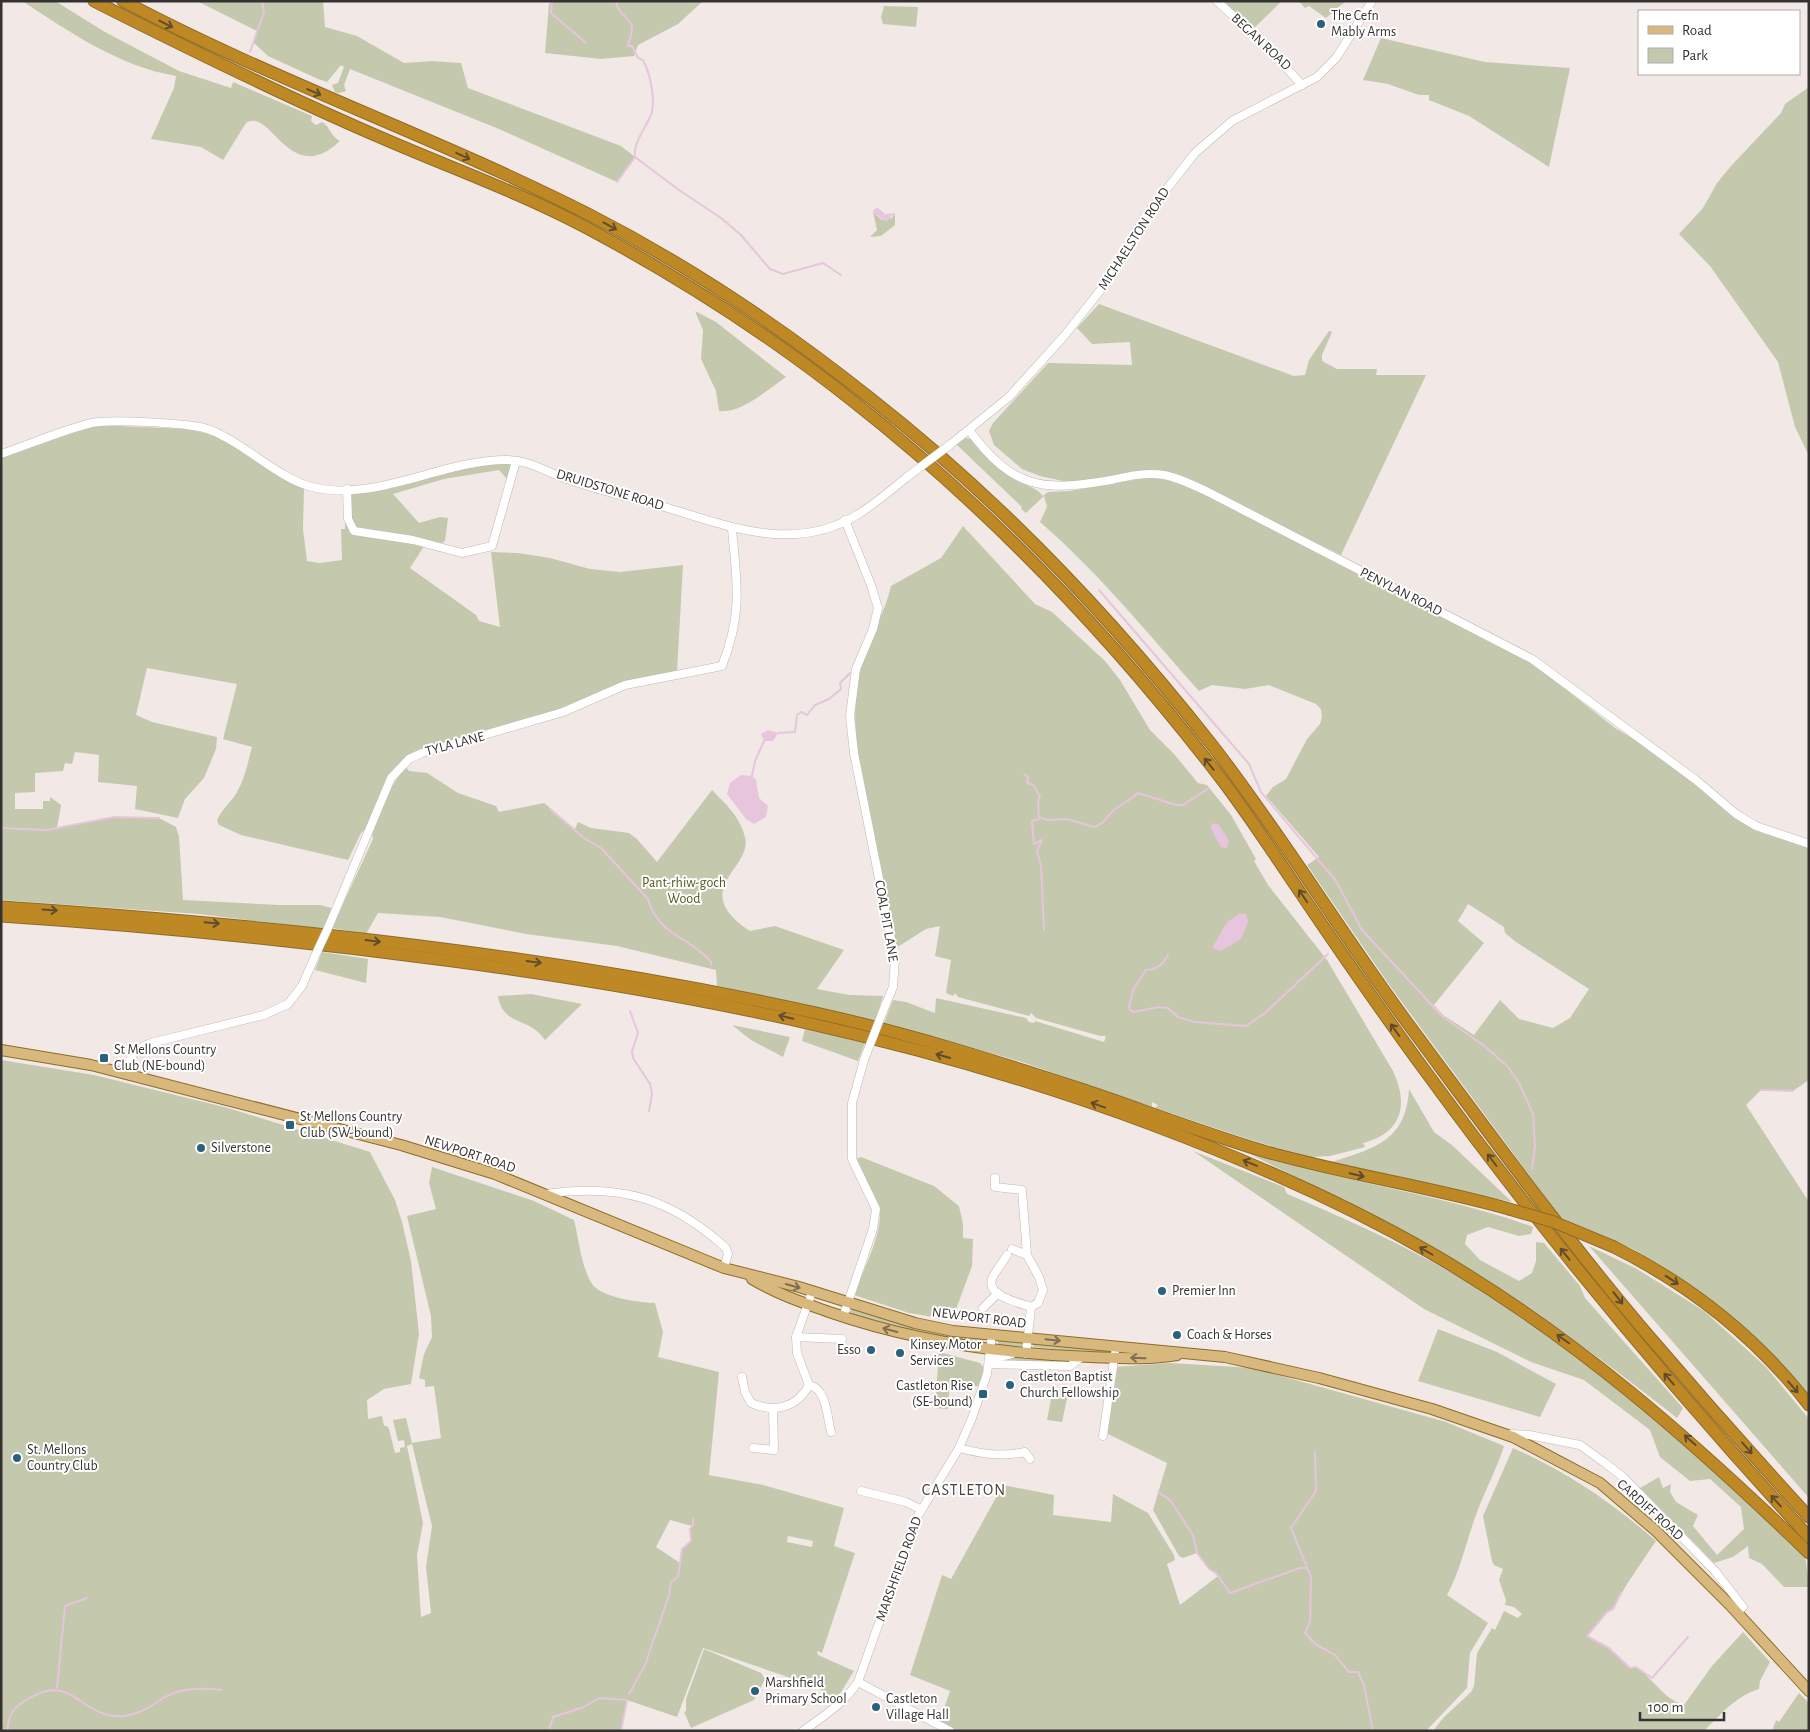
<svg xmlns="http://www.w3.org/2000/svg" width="1810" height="1732" viewBox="0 0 1810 1732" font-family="'Alegreya Sans',sans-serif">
<rect width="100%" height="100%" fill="#f2e9e6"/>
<g fill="#c4c8ad" fill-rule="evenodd">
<path d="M22,1H55L105,32L179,71L231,88L233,82L312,116L311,121L316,125L322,122C330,126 330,136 340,141C289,189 271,106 246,123L223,160L201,147L151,139L174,88L176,76C118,66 70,32 22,1Z"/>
<path d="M197,1H323L325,27L357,36L404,63L432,61L461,63L468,88L621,146L635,157L617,182L499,129L350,69L344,85L346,91L339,93L335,92L332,85L338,83L344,67L341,65L327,82L318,79L268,56L254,43L257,31Z"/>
<path d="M552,1H703L678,24L638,45L634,56L601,59L545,53L549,4Z"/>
<path d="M1222,1H1282L1252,30Z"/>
<path d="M1299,1H1346L1326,18L1309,6L1305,8Z"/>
<path d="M884,6L918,7L916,27L883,24L881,17Z"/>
<path d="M1381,38L1485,62L1570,68L1549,167L1469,116L1429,100V95H1419L1388,84L1363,80Z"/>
<path d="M1809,87V456L1795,427L1778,362L1710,266L1679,234L1703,208L1717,183L1731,166L1781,113L1785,104Z"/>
<path d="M873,212L882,220L892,218L895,213V225L881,236L870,237L877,230Z"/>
<path d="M1099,304L1294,376L1305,375L1309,360L1329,331L1332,332L1322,355V361L1337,369H1377L1376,375H1426L1341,555L1179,475L1067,482L1040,476L1022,469L994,445L989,431L993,423L1048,363L1132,365L1130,342L1092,344L1077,328Z"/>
<path d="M695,311L716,322L786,377C768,389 742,414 719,411L716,391L701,359L703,330Z"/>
<path d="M96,425L188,429L216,436L304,488L303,529L307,561L320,563L342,560L341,529H345V523L350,518V492L396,487L441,472L474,466L512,463L507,479L499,470L444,479L393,494L419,523L440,517L448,518L445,541L439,545L428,540L410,568L476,615L479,621L500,627L491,552L518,553L550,558L590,569L620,572L683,565L677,672L614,685L567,708L412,753L394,769L367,828L361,833L348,860L241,835L219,825L217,821C221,809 231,803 237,792C245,778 248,762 252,747L223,739L237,684L147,668L136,715L152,722L217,737L216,749L204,778L185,799L178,818L135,809L137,786L98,782L99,755L75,752L72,764L65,763L63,771L35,773V792L15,793V809H43V801H50V797L61,805L57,828L114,817H150L159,818L176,827L179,836L183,900L279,905H320L332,908L324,929L198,914L1,900V458Z"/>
<path d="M966,438C974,438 978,447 983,452C993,465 1009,476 1024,484C1031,487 1037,489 1043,496L1048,492L1070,491L1150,477L1176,482L1203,494L1319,550L1532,663L1615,728L1647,747L1693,781L1722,807L1747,825L1762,833L1809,847V1080L1793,1091L1761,1090L1746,1105L1809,1202V1396L1706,1297L1665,1269L1633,1249L1560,1217L1390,986L1307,865L1319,857L1266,796L1273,787L1286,779L1307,739L1320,724L1322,717L1321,709L1316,704L1269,685L1245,689L1212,685L1199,691C1148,634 1099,573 1040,522L1047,507L1044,496L1026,513L1021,509L1022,507L956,444ZM1468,904L1504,927L1505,933L1516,942L1589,989L1570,1018L1553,1028L1519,1019L1500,1000L1474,1035L1443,1015L1434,1005L1484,943L1458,921Z"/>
<path d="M963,526L1035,604L1052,612L1105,661L1120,680L1150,730L1174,754L1198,783L1207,785L1231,815L1256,859L1254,861L1268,885L1327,960L1393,1071C1409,1105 1402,1133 1363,1143L1365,1147L1330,1156L1311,1157L1251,1140L1155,1108L1158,1105L1152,1102V1107L1022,1062L884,1023L893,1000L906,1002L935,1013L936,998L1026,1018L1029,1022L1034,1023L1035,1021L1104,1042L1106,1036H1100L1036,1018L1031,1013L1029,1016L958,997L955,993L953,996L946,993L951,960L935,956L940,926L926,929L896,948L857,749C854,719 854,691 863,662C870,636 885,613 891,586L941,558Z"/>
<path d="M405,766L409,771L427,773L458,793L496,806L499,812L544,803L575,829L578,822L591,828L629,833L637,839L657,862L712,790C726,804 740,817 745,837C753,869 687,889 750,931L775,926L844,950L817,989L849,995L883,996L875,1022L717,986L716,970L617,946L526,934L440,917L378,913L366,934L332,928L373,839L372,832L388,793Z"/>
<path d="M322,952L368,959L366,983L315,970Z"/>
<path d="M531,994L582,1004L545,1040C529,1016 503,1027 498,996Z"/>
<path d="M732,1025L790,1037L783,1057L751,1040Z"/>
<path d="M805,1029L865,1043L858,1061L802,1041Z"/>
<path d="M1,1060L94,1075L228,1108L370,1152L395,1200L402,1222L411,1261L419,1334L411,1384L384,1389L367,1400L368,1419L382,1416L384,1426H387L389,1429L395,1453L400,1452V1448L405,1447L404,1440L398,1441L393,1420L406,1418L412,1443L441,1438L434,1386L425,1387V1380L419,1378L424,1354L432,1337L431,1316L407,1216L436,1209L429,1183L432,1167L534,1201L574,1220C579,1240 581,1266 592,1284C600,1297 641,1303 655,1303L663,1332L658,1357L719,1372L709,1475L763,1485L844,1508L834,1546L855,1553L822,1653L817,1651L818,1655L854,1671L841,1692L834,1699L817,1687L703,1648L677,1717L627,1700L621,1731H1ZM412,1444L432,1526L426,1567L431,1613L421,1617L417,1555L423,1523L407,1446ZM670,1520L692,1526L690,1529L691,1541L682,1549L680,1563L656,1547ZM788,1536L813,1541L812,1547L787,1542Z"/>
<path d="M1409,1089L1434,1132L1453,1146L1512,1202L1369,1172L1332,1162C1375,1148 1406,1141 1409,1089Z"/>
<path d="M1193,1151L1284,1187L1287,1194C1361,1225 1435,1259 1502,1304C1571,1352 1639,1404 1703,1458C1739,1488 1771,1523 1805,1554L1809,1587H1784L1762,1564L1749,1558L1748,1546L1733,1557L1714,1563L1640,1488L1659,1477L1663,1488L1671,1484L1670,1492L1676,1502L1698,1515L1693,1526L1717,1555L1744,1529L1741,1507L1710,1479L1690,1481L1660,1457L1650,1430L1584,1380L1531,1362L1424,1309Z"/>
<path d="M1244,1151C1282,1161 1320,1172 1359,1181C1418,1195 1476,1206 1533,1227L1531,1234L1519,1236L1488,1227L1467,1235L1465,1244L1480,1260L1519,1281L1532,1273L1536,1261V1242L1544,1243L1580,1286L1585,1298L1683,1408L1677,1418C1597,1355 1515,1295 1427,1245C1368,1211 1305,1182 1244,1151Z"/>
<path d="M861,1157L934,1186L959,1206L963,1224V1238L973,1239L972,1266L952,1320L909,1313L854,1295C862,1271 887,1228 878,1204C872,1188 861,1175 856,1159Z"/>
<path d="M1589,1246L1637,1269L1704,1311L1766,1367L1809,1419V1498Z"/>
<path d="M853,1309L923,1329L982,1339L985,1342L984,1344C939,1336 895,1328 852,1314L850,1311Z"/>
<path d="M1438,1329L1497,1352L1556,1384L1540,1417L1418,1381Z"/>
<path d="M999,1339L1021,1340L1023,1346H1000L998,1343Z"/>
<path d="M1033,1341L1109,1350L1111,1353L1106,1355L1034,1347L1030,1342Z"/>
<path d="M939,1352L980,1363L984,1368L980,1387L950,1380L948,1409L935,1408Z"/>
<path d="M1008,1356L1068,1360L1010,1363L999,1359Z"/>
<path d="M1170,1363L1253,1368L1446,1422L1504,1446C1496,1471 1484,1492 1476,1515C1466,1542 1461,1569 1447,1595L1488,1623L1470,1653L1467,1688L1426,1731H954L939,1723L950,1691L910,1675L942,1575L951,1579L1003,1485L1054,1495L1053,1515L1111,1522L1113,1494L1148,1513L1174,1555L1175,1560L1167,1564L1180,1605L1218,1576L1209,1569L1197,1553L1183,1558L1179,1556L1153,1510L1167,1463L1106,1433L1115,1367Z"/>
<path d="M1052,1394H1068L1062,1422L1047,1420Z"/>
<path d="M1513,1448C1566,1471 1613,1503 1656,1541L1627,1584L1613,1609L1607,1612L1587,1636L1609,1648L1629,1668L1636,1667C1655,1680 1662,1698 1684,1705L1712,1666L1743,1632L1770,1662L1760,1681L1759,1689C1736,1696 1721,1714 1704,1731H1433L1444,1717L1471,1692L1474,1686L1477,1653L1492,1628L1495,1630L1504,1611L1518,1618L1522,1614L1514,1607L1505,1605L1506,1600L1499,1580L1503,1569L1494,1565L1492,1561L1483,1516Z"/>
<path d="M704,1649L761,1673L765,1679L754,1700L691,1728L684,1712L686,1711V1699Z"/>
<path d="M1799,1693L1809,1703V1731H1772L1776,1720L1779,1722Z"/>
</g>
<g fill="#e6c5dd">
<path d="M878,208L885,214L895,213L886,222L873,212L874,209Z"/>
<path d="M768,730L778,733L773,741H764L761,734Z"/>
<path d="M741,775L752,776L756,780L759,798L768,806L766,817L754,824L746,819L727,794L730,783Z"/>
<path d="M1213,823L1219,825L1229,841L1227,848L1221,847L1210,827Z"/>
<path d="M1239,914H1246L1248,922L1241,939L1221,951L1212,948L1227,922Z"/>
</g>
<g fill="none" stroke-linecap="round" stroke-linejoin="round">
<g stroke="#e6c5dd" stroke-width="2">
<path d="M616,1C617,15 631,17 632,27C633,33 629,40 628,46H632L638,58L643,60C650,73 657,103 650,117C645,129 633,143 635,157"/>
<path d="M552,2L551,13L586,43"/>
<path d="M250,52L264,12L262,1"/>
<path d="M617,182L635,157L679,190L721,218L741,235L770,269L783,274L823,263L841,275"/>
<path d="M1099,590L1249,764L1261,792L1336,881L1362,930L1442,1016L1487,1048L1508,1067L1519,1083L1533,1114L1535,1146L1532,1169"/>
<path d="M778,733L795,732L797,715L801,712L807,715L815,705L829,699L841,689L840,683L850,673"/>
<path d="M1024,774L1028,777L1027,783L1033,785L1040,796L1038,801L1039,819L1032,821L1034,844L1042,840L1037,851L1041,865L1044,930"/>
<path d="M752,776L755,761L764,741"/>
<path d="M550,809L584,838L601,848L648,899C658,936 691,937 711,962V965"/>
<path d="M1039,817L1048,820L1067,819L1094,827C1104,824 1106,818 1112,812C1120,804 1130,801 1138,793L1176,805H1183L1209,788"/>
<path d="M1,828L47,830L114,817L159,818"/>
<path d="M1168,955C1162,965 1159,969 1146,970L1134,988L1129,1006L1130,1010L1134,1012L1158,1007L1168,1008L1178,1017L1194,1022L1246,1026L1265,1013L1328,954"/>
<path d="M630,1011L638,1033L632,1051L633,1058L650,1084L652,1094L649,1111"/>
<path d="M1761,1090L1793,1091"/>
<path d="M1315,1452L1316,1491L1291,1528L1311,1577L1310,1622L1305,1633L1315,1644L1335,1655L1349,1672H1358L1364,1685L1373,1731"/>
<path d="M1158,1492L1170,1500L1193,1535L1197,1553L1209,1569L1216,1573L1230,1593L1300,1568H1306"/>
<path d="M1621,1593L1613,1609L1607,1612L1587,1636L1609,1648L1630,1668L1636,1667L1652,1678L1688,1637"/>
<path d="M57,1688L65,1606L87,1598"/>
<path d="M629,1694L645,1665L669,1595L671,1582L678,1577L682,1549L691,1541L690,1529L693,1525V1519"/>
<path d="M8,1731C7,1718 12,1709 23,1702C73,1667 80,1721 124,1716C141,1714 151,1706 165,1697C181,1688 204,1688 221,1690"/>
<path d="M549,1731L553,1717L584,1707L599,1698L627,1700L621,1731"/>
</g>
<defs>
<g id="minor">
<path d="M1217,1L1271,51L1302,85"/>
<path d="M969,430C1013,489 1042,492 1111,480C1128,476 1147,472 1164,475C1180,478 1195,486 1210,493L1532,659L1696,780L1736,814L1756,826L1809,844"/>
<path d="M951,444L1009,397L1065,335L1103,287L1145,217L1195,153L1232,121L1317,77L1336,58L1372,1"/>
<path d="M1,454C31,444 62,430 92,423C112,419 172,423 193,426C204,427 215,431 225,437C252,451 283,480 312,487C375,503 442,460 506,460C531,460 547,473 570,480C603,492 638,499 671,509C733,528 796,552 857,515C875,504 891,490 907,477"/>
<path d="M347,489L348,519L354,531L413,540L462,553L492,546L516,461"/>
<path d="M845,520L871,585L878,608L873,629L856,669L850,716L854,753L895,959L893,987L885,1006"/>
<path d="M328,928L391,778L409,759L422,753L563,712L625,685L722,666C743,613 737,583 732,529"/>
<path d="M126,1073C129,1056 135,1049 151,1043L264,1015L288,1004L302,986L315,956"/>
<path d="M995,1178V1187L1022,1190L1027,1255L1039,1277L1043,1290L1038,1303L1031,1307L1026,1354"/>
<path d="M546,1194C619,1183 671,1198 726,1248L728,1254L724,1268"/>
<path d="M1012,1249L1027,1255"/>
<path d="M1007,1255C1003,1262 994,1273 992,1279C986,1296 1020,1303 1031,1307"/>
<path d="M812,1292L796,1337L797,1353L809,1385C827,1389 827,1417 831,1432"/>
<path d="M983,1308L998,1293"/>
<path d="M843,1317L873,1229L876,1209L852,1159V1103L864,1060"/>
<path d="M796,1337L842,1339"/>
<path d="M989,1364L1070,1366L1083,1356"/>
<path d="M989,1364L995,1358L1012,1354"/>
<path d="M742,1377L745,1392L751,1403C774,1413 797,1408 809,1385"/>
<path d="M1511,1434L1529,1435L1580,1445L1605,1463L1623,1477L1715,1571L1743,1607L1737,1613"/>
<path d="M1103,1436L1115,1353"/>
<path d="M753,1448L774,1450L773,1409"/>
<path d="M959,1448C982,1454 1001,1457 1025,1452L1030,1459"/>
<path d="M861,1491L906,1502L920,1509"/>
<path d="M858,1682L950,1731"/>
<path d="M803,1731C824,1716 844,1703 858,1682L916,1519L959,1448L972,1418L987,1374L992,1335"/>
</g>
<g id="major">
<path d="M1,1050L91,1065L401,1145L495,1174L724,1268L799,1287L915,1323L953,1331L1225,1357L1319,1378L1432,1409L1513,1437L1600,1483L1656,1531L1730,1605L1809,1691"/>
<path d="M752,1279C777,1294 801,1302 829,1312C913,1341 1001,1354 1090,1357C1120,1358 1148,1360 1177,1355"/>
</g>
<g id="highway">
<path d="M94,1C189,49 284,96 382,138C451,168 521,193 587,228C681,278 771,336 854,402C990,509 1110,635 1216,772C1248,813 1275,856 1304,898C1344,957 1384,1015 1426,1072C1544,1234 1673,1389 1809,1537"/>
<path d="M123,1C274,81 436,137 588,214C688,265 782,328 870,398C998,498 1112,618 1212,745C1281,834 1339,930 1406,1021C1484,1126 1562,1234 1647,1334C1700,1396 1754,1457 1809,1517"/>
<path d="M1,907C274,925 548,954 816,1013C907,1033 996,1061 1084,1090C1143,1110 1201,1132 1260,1150C1342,1174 1427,1186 1509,1209"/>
<path d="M1,916C152,926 303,941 453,961C692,993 927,1040 1153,1125C1249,1161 1342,1202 1431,1253C1574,1336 1690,1438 1809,1553"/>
<path d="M1614,1247C1690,1285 1757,1338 1809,1405"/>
</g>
</defs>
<use href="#minor" stroke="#c0b8b5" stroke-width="9"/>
<use href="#major" stroke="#8e6b29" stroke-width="12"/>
<use href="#highway" stroke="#8e6b29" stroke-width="13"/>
<use href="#minor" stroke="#fff" stroke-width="8"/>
<use href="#major" stroke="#d8b87c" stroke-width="10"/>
<use href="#highway" stroke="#be8924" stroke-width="11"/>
<defs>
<g id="minor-bridge">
<path d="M907,477L951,444"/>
<path d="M315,956L328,928"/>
<path d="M864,1060L885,1006"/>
</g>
<path id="highway-bridge" d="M1509,1209L1554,1222L1614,1247"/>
</defs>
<use href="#minor-bridge" stroke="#c0b8b5" stroke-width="9" stroke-linecap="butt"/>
<use href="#highway-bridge" stroke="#8e6b29" stroke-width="13" stroke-linecap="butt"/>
<use href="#minor-bridge" stroke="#fff" stroke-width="8"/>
<use href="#highway-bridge" stroke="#be8924" stroke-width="11"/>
</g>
<defs><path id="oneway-shaft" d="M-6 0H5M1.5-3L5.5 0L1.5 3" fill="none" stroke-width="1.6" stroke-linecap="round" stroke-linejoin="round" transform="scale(1.25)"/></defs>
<g stroke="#5e4c2d">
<use href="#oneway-shaft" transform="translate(166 24) rotate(27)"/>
<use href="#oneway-shaft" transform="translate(314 92) rotate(23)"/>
<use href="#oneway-shaft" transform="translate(463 156) rotate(25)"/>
<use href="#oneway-shaft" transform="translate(610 226) rotate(29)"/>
<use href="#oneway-shaft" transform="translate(1209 764) rotate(-129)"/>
<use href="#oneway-shaft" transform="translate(1303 896) rotate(-124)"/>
<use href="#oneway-shaft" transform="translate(50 910) rotate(4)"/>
<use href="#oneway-shaft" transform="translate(212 923) rotate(5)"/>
<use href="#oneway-shaft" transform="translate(373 941) rotate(7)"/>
<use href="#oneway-shaft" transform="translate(534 962) rotate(8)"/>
<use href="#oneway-shaft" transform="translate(786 1017) rotate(-167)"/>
<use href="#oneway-shaft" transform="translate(1395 1030) rotate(-126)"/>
<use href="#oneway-shaft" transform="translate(943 1056) rotate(-164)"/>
<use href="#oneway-shaft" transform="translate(1098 1105) rotate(-160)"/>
<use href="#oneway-shaft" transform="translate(1492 1160) rotate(-127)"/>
<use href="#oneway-shaft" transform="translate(1250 1163) rotate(-157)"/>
<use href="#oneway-shaft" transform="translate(1357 1175) rotate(13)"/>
<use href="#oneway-shaft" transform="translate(1426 1251) rotate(-150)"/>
<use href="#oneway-shaft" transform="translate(1565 1254) rotate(-129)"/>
<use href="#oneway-shaft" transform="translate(1672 1280) rotate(33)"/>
<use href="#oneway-shaft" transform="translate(1618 1298) rotate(52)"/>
<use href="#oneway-shaft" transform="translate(1563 1339) rotate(-145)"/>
<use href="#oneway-shaft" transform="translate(1669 1379) rotate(-131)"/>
<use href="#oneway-shaft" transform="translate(1793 1387) rotate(49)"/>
<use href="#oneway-shaft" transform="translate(1690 1440) rotate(-139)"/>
<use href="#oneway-shaft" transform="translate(1747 1448) rotate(49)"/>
<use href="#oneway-shaft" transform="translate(1776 1501) rotate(-132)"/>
</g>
<g stroke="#7e6e53">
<use href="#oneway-shaft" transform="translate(793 1286) rotate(16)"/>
<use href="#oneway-shaft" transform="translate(890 1330) rotate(-165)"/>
<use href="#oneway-shaft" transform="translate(1053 1340) rotate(6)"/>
<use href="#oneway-shaft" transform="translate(1138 1358) rotate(-178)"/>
</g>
<g fill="#2a617c" stroke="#fff" stroke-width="2">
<circle cx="1321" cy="24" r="5"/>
<rect x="99" y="1053" width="10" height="10" rx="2.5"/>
<rect x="285" y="1120" width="10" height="10" rx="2.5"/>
<circle cx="201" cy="1148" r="5"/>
<circle cx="1162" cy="1291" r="5"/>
<circle cx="1177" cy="1335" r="5"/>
<circle cx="871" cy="1350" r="5"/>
<circle cx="900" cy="1353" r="5"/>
<circle cx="1010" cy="1385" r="5"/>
<rect x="978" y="1389" width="10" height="10" rx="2.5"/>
<circle cx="17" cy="1458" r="5"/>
<circle cx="755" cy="1691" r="5"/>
<circle cx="876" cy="1707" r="5"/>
</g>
<g text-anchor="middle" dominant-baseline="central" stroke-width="4" stroke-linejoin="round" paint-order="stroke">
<g font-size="14" fill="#353231" stroke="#fff" text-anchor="start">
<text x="1331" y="16">The Cefn<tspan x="1331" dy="16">Mably Arms</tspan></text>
<text x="114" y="1050">St Mellons Country<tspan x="114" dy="16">Club (NE-bound)</tspan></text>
<text x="300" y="1117">St Mellons Country<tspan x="300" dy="16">Club (SW-bound)</tspan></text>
<text x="211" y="1148">Silverstone</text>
<text x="1172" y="1291">Premier Inn</text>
<text x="1187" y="1335">Coach &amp; Horses</text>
<text x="910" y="1345">Kinsey Motor<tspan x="910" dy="16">Services</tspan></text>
<text x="861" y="1350" text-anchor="end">Esso</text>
<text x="1020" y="1377">Castleton Baptist<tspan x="1020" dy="16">Church Fellowship</tspan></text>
<text x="973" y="1386" text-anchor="end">Castleton Rise<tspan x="973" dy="16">(SE-bound)</tspan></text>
<text x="27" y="1450">St. Mellons<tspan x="27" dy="16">Country Club</tspan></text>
<text x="765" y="1683">Marshfield<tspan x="765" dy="16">Primary School</tspan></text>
<text x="886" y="1699">Castleton<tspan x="886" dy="16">Village Hall</tspan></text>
</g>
<g font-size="14" fill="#353231" stroke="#fff">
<text transform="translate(1261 42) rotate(43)">BEGAN ROAD</text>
<text transform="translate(1134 239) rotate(-57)">MICHAELSTON ROAD</text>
<text transform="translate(610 490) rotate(17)">DRUIDSTONE ROAD</text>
<text transform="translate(1401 592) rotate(27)">PENYLAN ROAD</text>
<text transform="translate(455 744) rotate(-15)">TYLA LANE</text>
<text transform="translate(886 921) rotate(80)">COAL PIT LANE</text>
<text transform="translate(470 1154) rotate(18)">NEWPORT ROAD</text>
<text transform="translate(979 1318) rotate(7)">NEWPORT ROAD</text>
<text transform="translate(1650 1510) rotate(42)">CARDIFF ROAD</text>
<text transform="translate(899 1569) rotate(-70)">MARSHFIELD ROAD</text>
</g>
<g font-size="14" fill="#54581f" stroke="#fff">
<text x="684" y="883">Pant-rhiw-goch<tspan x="684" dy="16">Wood</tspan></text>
</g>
<g font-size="16" letter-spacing="1" fill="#49423f" stroke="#fff">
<text x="964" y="1490">CASTLETON</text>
</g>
</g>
<rect width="1810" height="1732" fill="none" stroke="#353231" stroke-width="5"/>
<rect x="1638" y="10" width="162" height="65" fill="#ffffff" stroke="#aeadad"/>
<rect x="1648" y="26" width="25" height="8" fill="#d8b87c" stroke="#aeadad"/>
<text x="1682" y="35" font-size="15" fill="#353231">Road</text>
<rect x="1648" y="48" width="25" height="15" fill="#c4c8ad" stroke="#aeadad"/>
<text x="1682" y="60" font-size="15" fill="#353231">Park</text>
<path d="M1640 1712v8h84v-8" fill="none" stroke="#353231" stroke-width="2.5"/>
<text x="1648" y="1712" font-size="15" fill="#353231" stroke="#ffffff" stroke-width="4" paint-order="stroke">100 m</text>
</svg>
